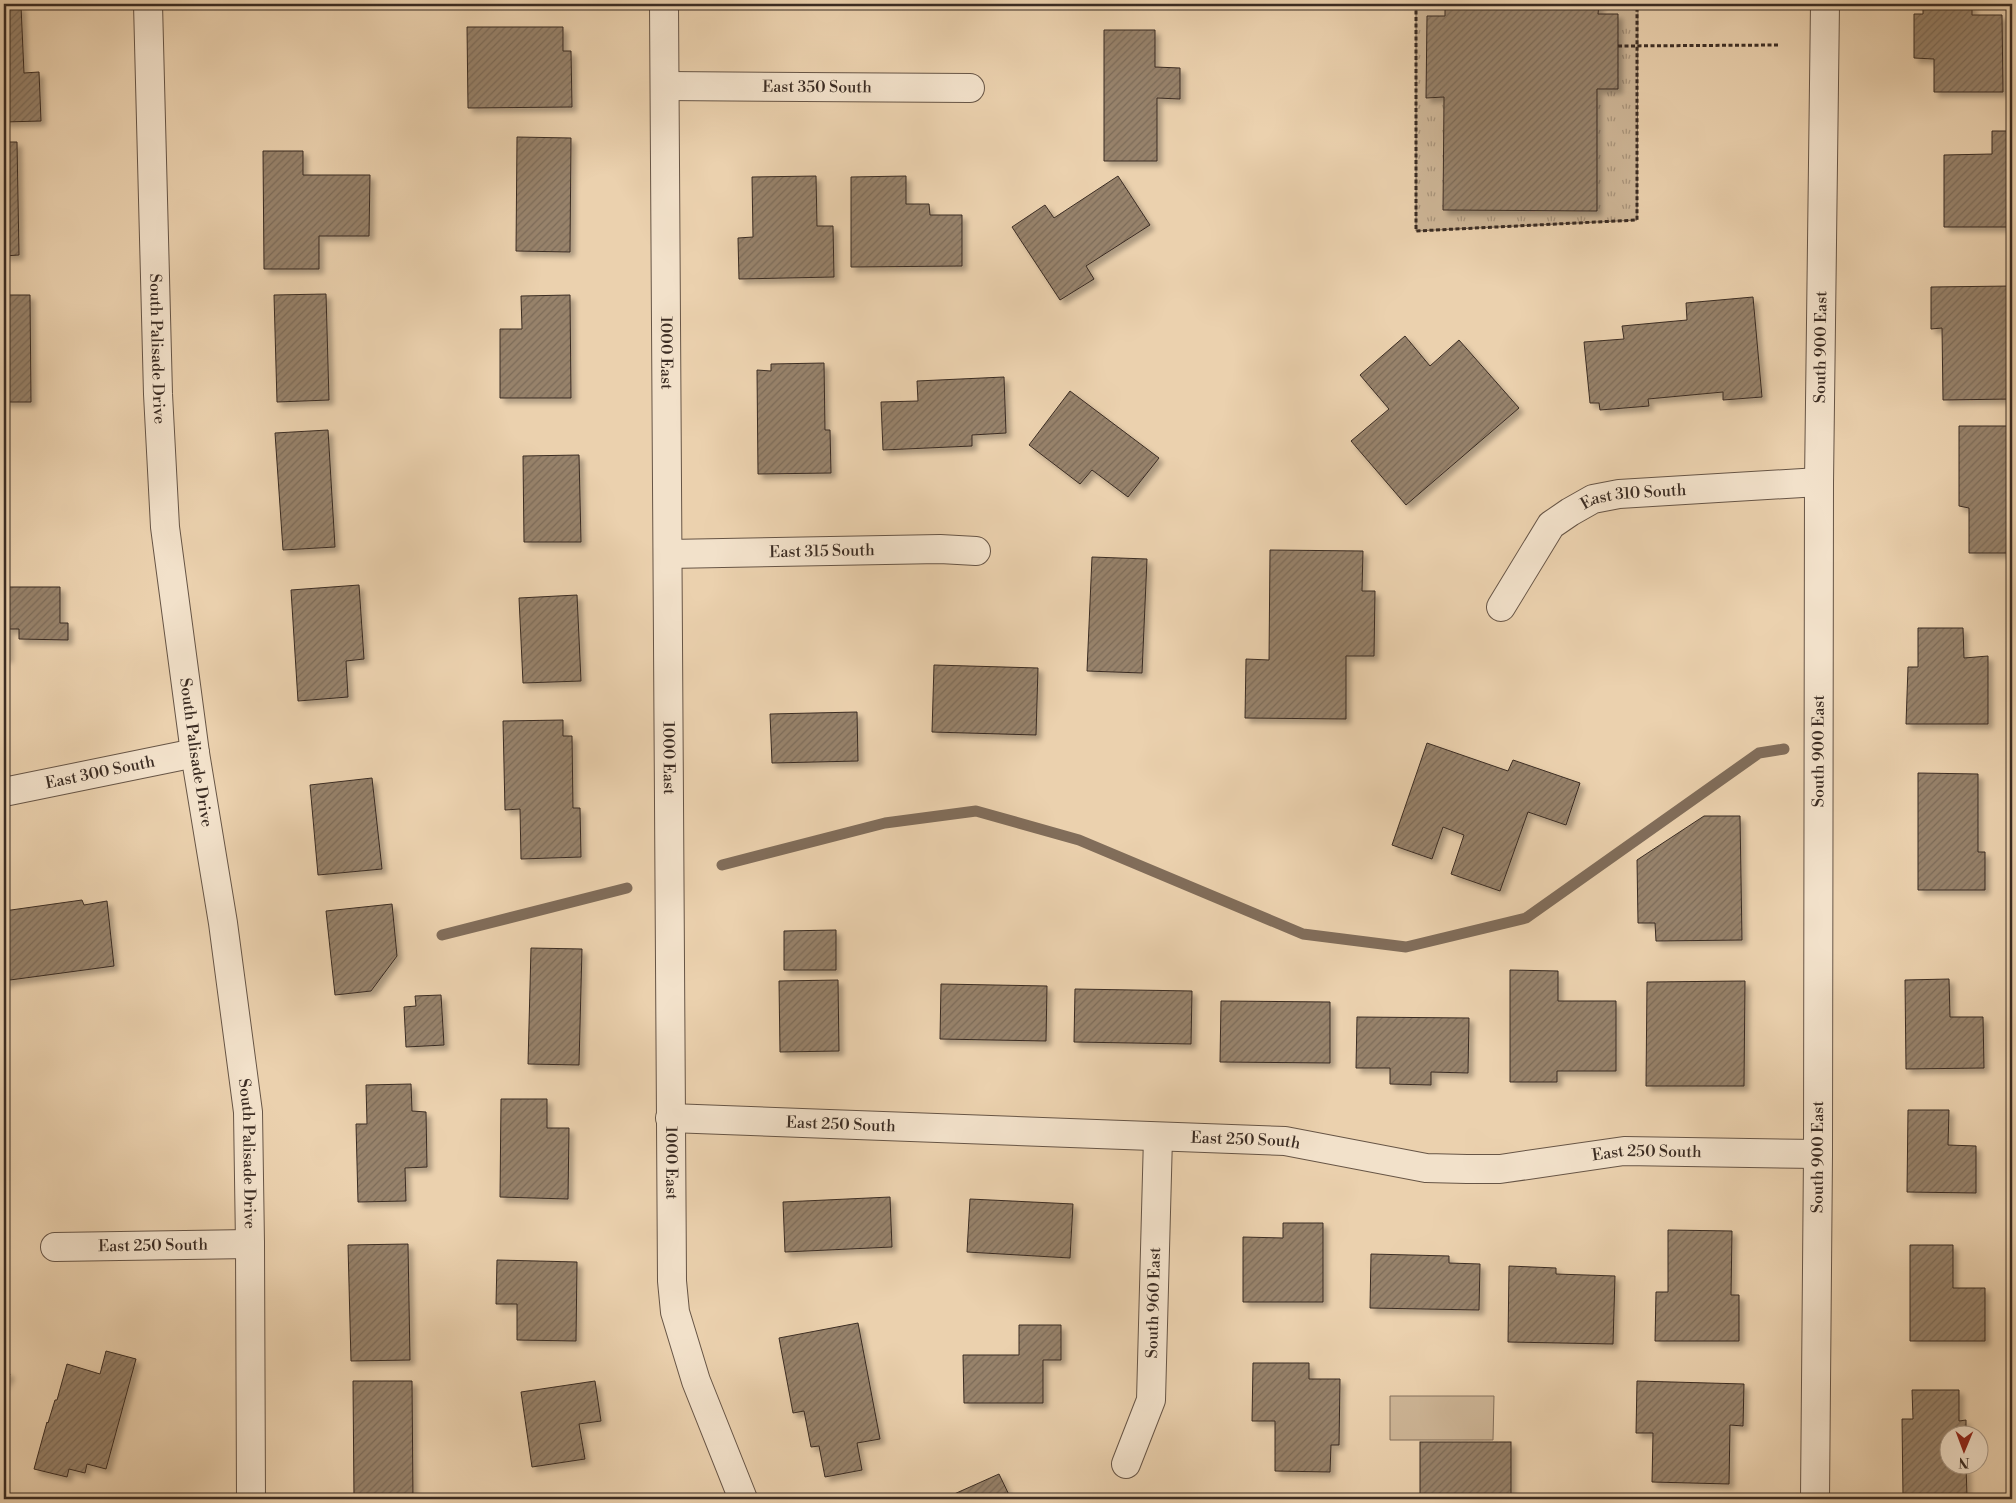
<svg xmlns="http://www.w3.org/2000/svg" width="2016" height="1503" viewBox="0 0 2016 1503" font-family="'Libre Bodoni',serif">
<defs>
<pattern id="grass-tufts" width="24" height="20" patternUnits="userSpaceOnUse" patternTransform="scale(1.25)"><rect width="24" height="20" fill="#cdb596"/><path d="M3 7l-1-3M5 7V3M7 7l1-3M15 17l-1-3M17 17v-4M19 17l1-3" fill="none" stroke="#a8937a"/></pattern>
<pattern id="building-hatch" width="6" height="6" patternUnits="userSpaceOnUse" patternTransform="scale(1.25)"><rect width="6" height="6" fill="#97826b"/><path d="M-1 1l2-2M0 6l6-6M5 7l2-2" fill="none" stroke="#7c6b58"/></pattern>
<filter id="shadow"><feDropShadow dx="4.5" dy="4.5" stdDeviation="2.5" flood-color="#0004"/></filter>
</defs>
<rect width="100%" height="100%" fill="#ebd1ae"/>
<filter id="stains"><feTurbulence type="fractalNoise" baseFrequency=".004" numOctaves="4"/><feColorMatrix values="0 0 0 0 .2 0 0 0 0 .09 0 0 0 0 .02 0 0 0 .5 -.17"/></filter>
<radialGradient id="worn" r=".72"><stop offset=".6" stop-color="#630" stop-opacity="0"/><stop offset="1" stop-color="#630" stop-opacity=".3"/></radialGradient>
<path fill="url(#grass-tufts)" stroke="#84705c" d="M1416,4H1638L1637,220L1416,231Z"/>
<path fill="#cdb596" stroke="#84705c" d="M1390,1396H1494L1493,1440H1390Z"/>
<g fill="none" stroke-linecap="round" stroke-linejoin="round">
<g stroke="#816d5a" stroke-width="11">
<path d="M722,865L885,823L976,811L1079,840L1303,934L1406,947L1526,918L1759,753L1784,749"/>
<path d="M442,935L627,888"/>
</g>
</g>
<g fill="url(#building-hatch)" stroke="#3b2c23" filter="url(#shadow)">
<path d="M1445,4H1599L1598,14H1618V89H1597V211L1443,210L1444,97L1426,98L1427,16H1445Z"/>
<path d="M1923,4H1972V15H2002L2003,92H1934V59L1914,58V14H1923Z"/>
<path d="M4,6H21L24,73L39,72L41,121L4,122Z"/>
<path d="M467,27H563V51H571L572,107L468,108Z"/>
<path d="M1104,30H1155V67L1180,68V99L1157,98V161H1104Z"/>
<path d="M1992,131H2012V227H1944V155L1992,154Z"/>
<path d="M517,137L571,138L570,252L516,251Z"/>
<path d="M4,142H17L19,255L4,256Z"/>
<path d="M263,151H303V175H370L369,236H319V269H264Z"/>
<path d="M816,176L817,226H833L834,277L739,279L738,238L753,237L752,177Z"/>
<path d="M906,176V204H929L930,215H962V266L851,267V177Z"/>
<path d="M1118,176L1150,225L1086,266L1094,279L1060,300L1012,227L1045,205L1054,218Z"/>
<path d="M2012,286V399L1943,400L1942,328L1931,329V287Z"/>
<path d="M326,294L329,400L277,402L274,295Z"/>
<path d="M4,295H30L31,402H4Z"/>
<path d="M570,295L571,398H500V329H522L521,296Z"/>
<path d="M1753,297L1762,397L1723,400V392L1648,399L1649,406L1600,410L1599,403H1590L1584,342L1624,339L1622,326L1687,320L1686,303Z"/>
<path d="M1405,336L1430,366L1459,340L1519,408L1406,505L1351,441L1389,409L1360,375Z"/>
<path d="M824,363L825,430H830L831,473L758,474L757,370L771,371V364Z"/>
<path d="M1004,377L1006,433L972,435V446L883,450L881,402L918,401L917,381Z"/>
<path d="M1070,391L1159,458L1128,497L1092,470L1080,484L1029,445Z"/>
<path d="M1959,426H2012V553H1969V508L1959,506Z"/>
<path d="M328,430L335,547L283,550L275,433Z"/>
<path d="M579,455L581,542H524L523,456Z"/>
<path d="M1270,550L1363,551L1362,591H1375L1374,656H1346V719L1245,718L1246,659L1269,660Z"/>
<path d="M1092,557L1147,559L1142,673L1087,671Z"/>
<path d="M359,585L364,659L346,661L348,697L298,701L291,590Z"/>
<path d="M4,587H60V623H68V640L19,639V629H8V658H4Z"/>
<path d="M577,595L581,681L523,683L519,598Z"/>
<path d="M1918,628H1963L1964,658L1988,656V724H1906L1908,667H1918Z"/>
<path d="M934,665L1038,668L1036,735L932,732Z"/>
<path d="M857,712L858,761L772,763L770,714Z"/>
<path d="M563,720V736H572L573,808H580L581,857L521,859L520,809L505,810L503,721Z"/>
<path d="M1427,743L1508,771L1513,760L1580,783L1566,825L1528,812L1500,891L1451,874L1464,835L1443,827L1432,859L1392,845Z"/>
<path d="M1918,773L1978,774V852H1985V890H1918Z"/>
<path d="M372,778L382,869L318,875L310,785Z"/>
<path d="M1704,816H1740L1742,940L1656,941L1655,923H1638L1637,860Z"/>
<path d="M82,900L84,905L107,901L114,966L10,980L4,984V911Z"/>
<path d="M392,904L397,956L371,991L335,995L326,911Z"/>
<path d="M836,930V970H784V931Z"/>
<path d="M531,948L582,949L579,1065L528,1064Z"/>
<path d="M1510,970L1558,971V1001H1616V1071H1557V1082H1510Z"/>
<path d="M1949,979L1950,1017H1983L1984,1068L1906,1069L1905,980Z"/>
<path d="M838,980L839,1051L780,1052L779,981Z"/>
<path d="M1745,981L1744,1086H1646L1647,982Z"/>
<path d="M941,984L1047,986L1046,1041L940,1039Z"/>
<path d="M1075,989L1192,991L1191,1044L1074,1042Z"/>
<path d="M441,995L444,1045L406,1047L404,1007L416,1006L415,996Z"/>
<path d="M1221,1001L1330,1002V1063L1220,1062Z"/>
<path d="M1357,1017L1469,1018L1468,1073L1431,1072V1085L1390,1084V1068H1356Z"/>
<path d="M411,1084L412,1111L426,1112L427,1167L405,1168L406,1201L358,1202L356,1124H367L366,1085Z"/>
<path d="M501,1099H547V1128H569L568,1199L500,1197Z"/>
<path d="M1908,1110H1949L1948,1145L1976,1146V1193L1907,1192Z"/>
<path d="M890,1197L892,1247L785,1252L783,1202Z"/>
<path d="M970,1199L1073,1204L1070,1258L967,1252Z"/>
<path d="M1283,1223H1323V1302H1243V1237L1283,1238Z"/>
<path d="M1668,1230L1732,1231L1731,1295H1739V1341H1655L1656,1292H1668Z"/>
<path d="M408,1244L410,1360L351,1361L348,1245Z"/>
<path d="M1910,1245H1953V1288H1985V1341H1910Z"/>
<path d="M1371,1254L1449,1256V1263L1480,1264L1479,1310L1370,1308Z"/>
<path d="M497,1260L577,1262L576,1341L517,1340V1304H496Z"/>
<path d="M1509,1266L1556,1268V1274L1615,1276L1613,1344L1508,1342Z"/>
<path d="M858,1323L880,1439L857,1443L862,1470L825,1477L819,1446L811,1447L804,1411L793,1413L779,1338Z"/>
<path d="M1019,1325H1061V1360H1043V1403H964L963,1355H1019Z"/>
<path d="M106,1351L136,1359L106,1469L87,1464L85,1473L69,1469L67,1477L34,1469L47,1422L48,1423L55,1400H57L67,1364L100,1374Z"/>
<path d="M1253,1363H1309V1379H1340L1339,1445H1331L1330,1472L1275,1471V1421H1252Z"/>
<path d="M4,1370L10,1374L4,1385Z"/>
<path d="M353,1381H412L413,1499H354Z"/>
<path d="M595,1381L601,1421L579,1424L585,1459L532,1467L521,1392Z"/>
<path d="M1637,1381L1744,1384L1743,1426L1730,1425L1729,1484L1652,1482L1653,1433H1636Z"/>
<path d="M1912,1390H1959V1421L1966,1420V1436H1948V1466H1966L1967,1496L1903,1497L1902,1419H1913Z"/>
<rect x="1420" y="1442" width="91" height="57"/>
<path d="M999,1474L1011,1499L1017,1496L1018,1499H943Z"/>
</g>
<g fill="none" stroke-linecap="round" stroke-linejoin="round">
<defs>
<g id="minor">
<path id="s1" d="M148,4L158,394L165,527L195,753L223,923L248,1112L250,1244L251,1499"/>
<path id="s2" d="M664,4L672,1281L675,1312L696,1381L743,1499"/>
<path id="s3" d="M665,86L970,88"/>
<path id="s4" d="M668,554L940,549L976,551"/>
<path id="s5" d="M1501,607L1551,525L1570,512L1593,499L1619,494L1819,482"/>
<path id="s6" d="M4,792L195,753"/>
<path id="s7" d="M670,1118L1285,1141L1426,1168L1467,1169H1500L1624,1151L1818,1154"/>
<path id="s8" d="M55,1247L250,1244"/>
<path id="s9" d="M1126,1464L1151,1400L1158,1137"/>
<path id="s10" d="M1815,1499L1818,1154L1819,482L1825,4"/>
</g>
</defs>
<use href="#minor" stroke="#675546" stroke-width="30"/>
<g stroke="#3b2c23" stroke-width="3" stroke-dasharray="4 2.5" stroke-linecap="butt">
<path d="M1416,4V231L1637,220V4"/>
<path d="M1618,46L1780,45"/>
</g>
<use href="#minor" stroke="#f2e1ca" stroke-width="28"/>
</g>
<g text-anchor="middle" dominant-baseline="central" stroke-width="4" stroke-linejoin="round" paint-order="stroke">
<g font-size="16" fill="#3b2c23" stroke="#f2e1ca">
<text stroke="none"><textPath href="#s3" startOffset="152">East 350 South</textPath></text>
<text stroke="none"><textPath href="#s10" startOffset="1152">South 900 East</textPath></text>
<text stroke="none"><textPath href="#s1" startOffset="345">South Palisade Drive</textPath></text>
<text stroke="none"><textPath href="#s2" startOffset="349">1000 East</textPath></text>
<text stroke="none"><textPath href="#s5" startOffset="186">East 310 South</textPath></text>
<text stroke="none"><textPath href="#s4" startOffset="154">East 315 South</textPath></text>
<text stroke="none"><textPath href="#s10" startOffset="748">South 900 East</textPath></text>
<text stroke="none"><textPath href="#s1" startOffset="751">South Palisade Drive</textPath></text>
<text stroke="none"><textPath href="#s2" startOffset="754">1000 East</textPath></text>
<text stroke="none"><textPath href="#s6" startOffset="98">East 300 South</textPath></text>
<text stroke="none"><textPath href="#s7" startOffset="171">East 250 South</textPath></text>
<text stroke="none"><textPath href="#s7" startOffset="576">East 250 South</textPath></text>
<text stroke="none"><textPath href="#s1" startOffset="1156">South Palisade Drive</textPath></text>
<text stroke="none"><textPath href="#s7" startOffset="981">East 250 South</textPath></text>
<text stroke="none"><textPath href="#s10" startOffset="342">South 900 East</textPath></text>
<text stroke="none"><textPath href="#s2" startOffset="1159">1000 East</textPath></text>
<text stroke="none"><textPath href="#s8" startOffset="98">East 250 South</textPath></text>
<text stroke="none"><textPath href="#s9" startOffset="166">South 960 East</textPath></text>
</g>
</g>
<rect width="2016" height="1503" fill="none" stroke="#ebd1ae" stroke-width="20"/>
<rect x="5" y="5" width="2006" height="1493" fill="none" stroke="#3b2c23" stroke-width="2.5"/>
<rect x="10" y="10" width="1996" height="1483" fill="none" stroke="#3b2c23"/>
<g transform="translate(1964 1450) rotate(181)"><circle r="24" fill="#f2e1ca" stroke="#a99987"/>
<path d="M0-4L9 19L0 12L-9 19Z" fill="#8f2418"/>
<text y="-8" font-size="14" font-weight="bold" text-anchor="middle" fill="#3b2c23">N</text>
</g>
<rect width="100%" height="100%" filter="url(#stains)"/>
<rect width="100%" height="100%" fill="url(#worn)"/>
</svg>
